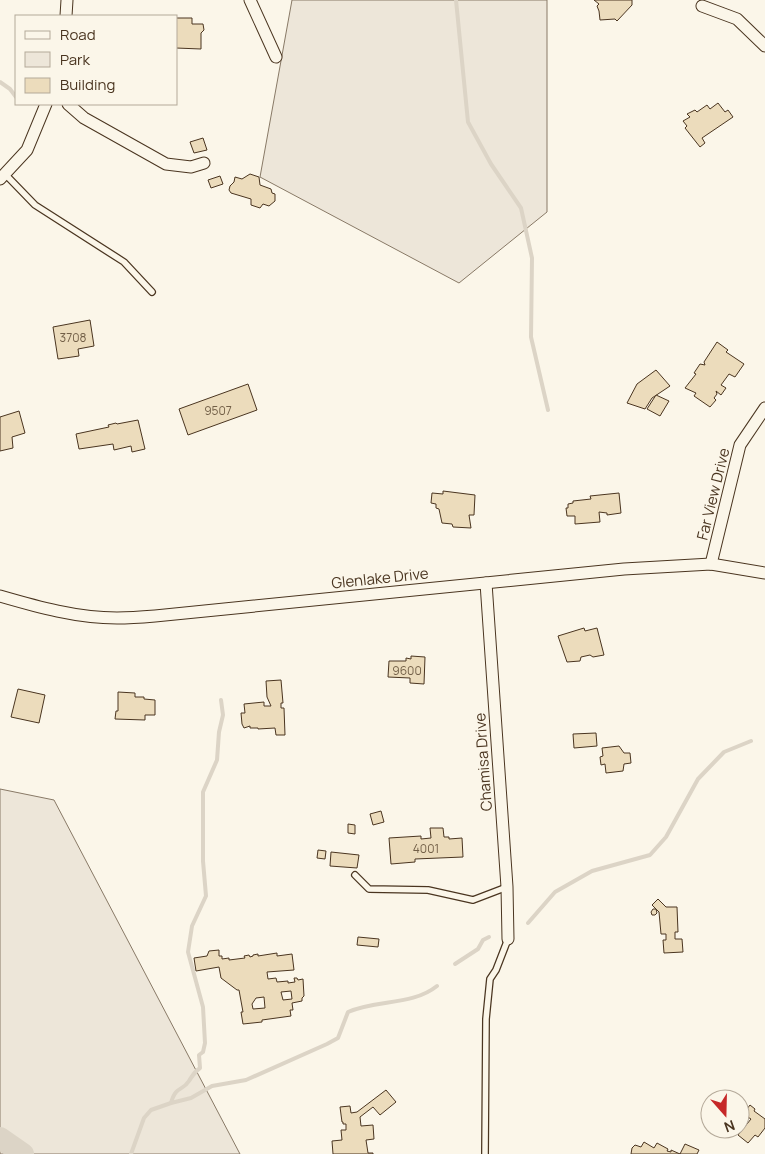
<svg xmlns="http://www.w3.org/2000/svg" width="765" height="1154" viewBox="0 0 765 1154" font-family="Manrope,sans-serif">
<rect width="100%" height="100%" fill="#fbf6e9"/>
<g fill="#ede6d9" stroke="#887966">
<path d="M292,0H547V212L459,283L260,177Z"/>
<path d="M0,789L54,800L240,1154H0Z"/>
</g>
<g fill="none" stroke-linecap="round" stroke-linejoin="round">
<g stroke="#dcd4c6" stroke-width="4">
<path d="M456,0L468,122L491,164L521,208L532,258L531,337L548,410"/>
<path d="M0,82L10,89L16,97"/>
<path d="M528,923L555,892L592,871L650,855L666,837L698,779L724,752L751,741"/>
<path d="M455,964L478,949L483,940L489,937"/>
<path d="M171,1103L191,1098L212,1086L246,1080L327,1044L338,1038L348,1012C377,999 412,1006 437,986"/>
<path d="M131,1154L144,1118L151,1110L171,1103C176,1085 182,1092 189,1081C193,1075 194,1072 200,1068L199,1055L203,1052L205,1043L203,1007L188,952L192,926L206,896L203,861V792L217,760L219,732L223,715L221,700"/>
</g>
<path stroke="#dcd4c6" stroke-width="22" d="M0,1138L23,1154"/>
</g>
<g fill="#ecdcbc" stroke="#4a3520" fill-rule="evenodd">
<path d="M594,0H632V5L617,21L615,19L600,20L599,11L597,6L599,4Z"/>
<path d="M176,18H192V24H203L204,30L201,33V49L176,48Z"/>
<path d="M718,103L725,112L728,110L733,117L702,138L705,143L700,147L685,128L687,126L683,121L690,117L687,114L695,110L697,112L707,105L710,109Z"/>
<path d="M203,138L207,150L194,153L190,142Z"/>
<path d="M250,174L259,177L260,185L271,189L272,193L275,194V201L269,206L263,204L260,208L251,205V199L231,193L229,190L230,186L234,182L235,177L242,179Z"/>
<path d="M220,176L223,184L211,188L208,180Z"/>
<path d="M90,320L94,346L78,349L79,356L58,359L53,327Z"/>
<path d="M717,342L728,350L726,352L744,364L735,377L729,374L721,385L726,388L721,395L716,391L717,394L714,398L716,400L710,407L694,396L696,393L685,388L696,374L694,373L700,364L705,365L704,362Z"/>
<path d="M656,370L670,386L652,398L645,409L627,403L637,384Z"/>
<path d="M248,384L257,410L188,435L179,409Z"/>
<path d="M656,395L669,401L660,416L647,409Z"/>
<path d="M19,411L25,433L12,437L13,448L0,451V417Z"/>
<path d="M138,420L145,449L132,452L131,446L114,450L113,444L79,449L76,434L109,427L108,425L116,423L117,424Z"/>
<path d="M443,491L475,495L474,515H469L471,528L453,527L452,524L442,523L439,509L436,508V504L431,503L432,493L443,494Z"/>
<path d="M619,493L621,513L607,515V513L599,512L600,522L575,524V516H567L566,508H568V504L573,503V501L591,499L590,496Z"/>
<path d="M584,628L585,631L597,628L604,655L593,657L590,655L581,657L580,661L567,662L558,636Z"/>
<path d="M411,656L425,657L424,684L410,683V678L388,677L389,661H406V658L411,659Z"/>
<path d="M281,680L283,703H281V708H284L285,735H276L275,728L258,729V728H250V726L244,728L242,724L241,713H245L244,704L264,702V706H271L267,697L266,681Z"/>
<path d="M18,689L45,695L39,723L11,717Z"/>
<path d="M118,692L135,693V697H144V699L155,700V715H145V720L115,719L116,711H118Z"/>
<path d="M596,733L597,746L574,748L573,734Z"/>
<path d="M619,746L624,753H630L631,763L624,764L623,771L606,773L605,764L601,765L600,757L603,756L602,748Z"/>
<path d="M381,811L384,822L373,825L370,814Z"/>
<path d="M348,824L355,825V834L348,833Z"/>
<path d="M430,828H443L444,837H449V839L462,838L463,857L415,859V862L391,864L389,838L421,836V839L431,838Z"/>
<path d="M318,850L326,851L325,859L317,858Z"/>
<path d="M331,852L359,855L357,868L330,866Z"/>
<path d="M658,899L666,907H677L678,932H675V939H682L683,952L664,953L663,940H666V934H661L659,912L652,905Z"/>
<path d="M653,909H656L657,913L655,915H652L651,912Z"/>
<path d="M358,937L379,939L378,947L357,945Z"/>
<path d="M219,950V956H222V959L229,958V960L245,958L244,956L249,955L250,957L253,956V955L258,954V956L277,953V956L292,954L294,970L267,972L268,979L276,978L277,982L288,981V983L295,982L294,978H297L298,980L303,979L304,996L302,998V1001L292,1003L293,1010H290L291,1016L262,1020V1022L243,1024L241,1012H243L239,990H237L221,978L219,967L196,971L194,958L207,956L209,951ZM291,991L292,999L283,1000L281,992ZM264,997L265,1008L253,1009L252,1004L256,998Z"/>
<path d="M386,1090L396,1102L380,1115L373,1107L360,1117L361,1126L373,1125L374,1139L366,1140L368,1153H373V1154H333L332,1141L342,1140L341,1130H346V1124H343V1122H342L340,1107L350,1106L351,1113L357,1112Z"/>
<path d="M750,1105L755,1109L754,1111L765,1119V1128L758,1137L755,1135L748,1143L738,1135L751,1119L743,1114Z"/>
<path d="M644,1142L654,1148L657,1143L668,1149L667,1151L671,1152V1150L680,1154H631L632,1148L635,1145L641,1147Z"/>
<path d="M685,1144L699,1150L697,1154H680Z"/>
</g>
<g fill="none" stroke-linecap="round" stroke-linejoin="round">
<defs>
<g id="lane">
<path d="M5,174L35,205L124,262L152,292"/>
<path d="M355,875L369,889L428,890L473,900L507,887"/>
<path d="M485,1154L486,1019L490,979L496,970L508,939"/>
</g>
<g id="street">
<path d="M250,0L276,57"/>
<path d="M702,6L737,19L765,46"/>
<path d="M66,16L67,0"/>
<path d="M68,104L84,118L166,164L191,167L204,163"/>
<path d="M0,179L27,150L46,104"/>
<path d="M711,564L740,445L765,408"/>
<path d="M486,583L507,887L508,939"/>
<path d="M0,596C38,607 77,618 117,618C130,618 143,617 155,616L624,569L711,564L765,573"/>
</g>
</defs>
<use href="#lane" stroke="#4a3520" stroke-width="8"/>
<use href="#street" stroke="#4a3520" stroke-width="13"/>
<use href="#lane" stroke="#fbf6e9" stroke-width="5.5"/>
<use href="#street" stroke="#fbf6e9" stroke-width="11"/>
</g>
<g text-anchor="middle" dominant-baseline="central" stroke-width="4" stroke-linejoin="round" paint-order="stroke">
<g font-size="12" fill="#725f47">
<text x="73" y="337">3708</text>
<text x="218" y="410">9507</text>
<text x="407" y="670">9600</text>
<text x="426" y="848">4001</text>
</g>
<g font-size="15" fill="#4a3520" stroke="#fbf6e9">
<text transform="translate(713 494) rotate(-76)">Far View Drive</text>
<text transform="translate(380 578) rotate(-6)">Glenlake Drive</text>
<text transform="translate(483 762) rotate(-94)">Chamisa Drive</text>
</g>
</g>
<rect x="15" y="15" width="162" height="90" fill="#fbf6e9" stroke="#b4a999"/>
<rect x="25" y="31" width="25" height="8" fill="#fbf6e9" stroke="#b4a999"/>
<text x="60" y="40" font-size="15" fill="#4a3520">Road</text>
<rect x="25" y="52" width="25" height="15" fill="#ede6d9" stroke="#b4a999"/>
<text x="60" y="65" font-size="15" fill="#4a3520">Park</text>
<rect x="25" y="78" width="25" height="15" fill="#ecdcbc" stroke="#b4a999"/>
<text x="60" y="90" font-size="15" fill="#4a3520">Building</text>
<g transform="translate(725 1114) rotate(160)"><circle r="24" fill="#fbf6e9" stroke="#b4a999"/>
<path d="M0-4L9 19L0 12L-9 19Z" fill="#c62828"/>
<text y="-8" font-size="14" font-weight="bold" text-anchor="middle" fill="#4a3520">N</text>
</g>
</svg>
